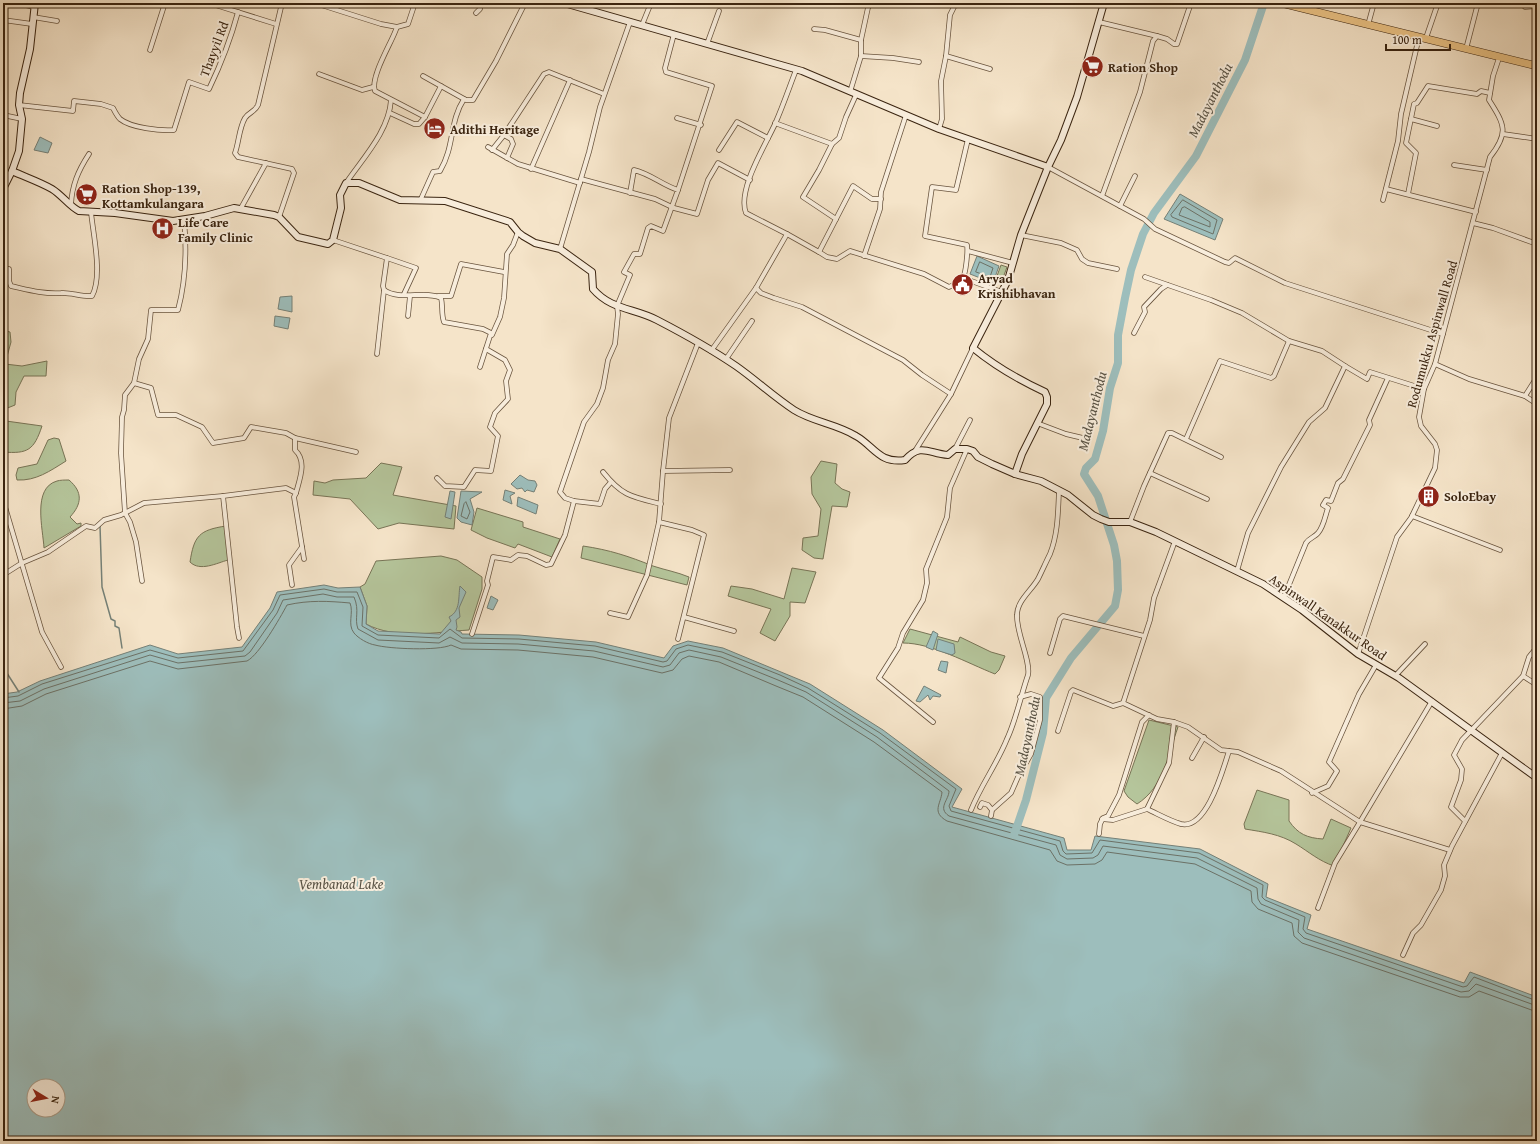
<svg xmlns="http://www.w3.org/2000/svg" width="1540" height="1144" viewBox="0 0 1540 1144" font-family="'Gentium Book Plus',serif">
<rect width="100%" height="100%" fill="#f5e4c9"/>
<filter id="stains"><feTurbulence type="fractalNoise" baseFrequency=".005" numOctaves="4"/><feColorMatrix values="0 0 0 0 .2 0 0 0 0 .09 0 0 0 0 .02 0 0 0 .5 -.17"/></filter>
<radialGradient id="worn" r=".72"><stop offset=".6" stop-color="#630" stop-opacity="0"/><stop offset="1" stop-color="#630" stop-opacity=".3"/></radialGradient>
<g fill="#b5c59b" stroke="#787456">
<path d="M1001,265L1007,267L1003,278L997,276Z"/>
<path d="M3,330L10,332L11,342L5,364L22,366L47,361L46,376H24L16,392L15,405L5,409L6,421L42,426C34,450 28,454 3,452Z"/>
<path d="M54,438L59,439L66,461C50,471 36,481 17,480L16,475L18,468L37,464L48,440Z"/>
<path d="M821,461L837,464L835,483L842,489L850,492L847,507L832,506L823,559L814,558L802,550L803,538L818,536L821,509L812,494L811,477Z"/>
<path d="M381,463L402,467L393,495L456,506L454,529L399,523L378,529L350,499L313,495L314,481L325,483L333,480L366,478Z"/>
<path d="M69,480C83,492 82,504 70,517L77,524L81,523V526L44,548C43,529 32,488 57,481C60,480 65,480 69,480Z"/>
<path d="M477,508L523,522V527L560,539L552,557L518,544L515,548L487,538L471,530Z"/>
<path d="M226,526L228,560C217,563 200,572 190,562C194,536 199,530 226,526Z"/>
<path d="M583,546C610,550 628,556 653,566C665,570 677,572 689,577L687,585L581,558Z"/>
<path d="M441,556L457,560L482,577V589L469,630C437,632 396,640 366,624L367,606L360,587L365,584L376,561Z"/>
<path d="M792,568L816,572L805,603L790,602V616L775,641L760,633L771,609L728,596L731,586L752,589L784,599Z"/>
<path d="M910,629L958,642L960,637L991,652L1005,656L999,670L995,674C967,663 932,643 903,643Z"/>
<path d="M1149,720L1178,727C1168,755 1164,787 1137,804L1128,797L1124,791Z"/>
<path d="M1257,790L1289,800V821C1298,834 1307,838 1323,839L1331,819L1351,828L1334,866C1319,861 1309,852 1296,844C1280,834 1263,832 1245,829L1244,824Z"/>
</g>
<g fill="#9dbebc" stroke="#758077" fill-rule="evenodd">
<path d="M40,137L52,143L48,153L34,150Z"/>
<path d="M1180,194L1223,219L1215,240L1164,219Z"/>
<path d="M977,256L999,266L993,283L970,274Z"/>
<path d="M292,296V312L278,309L280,297Z"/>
<path d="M275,316L290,318L288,329L274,326Z"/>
<path d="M520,475L528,480L535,481L537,485L534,492L527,490L525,492L522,488L517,489L511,484Z"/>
<path d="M505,490L515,493L510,496L512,504L503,500Z"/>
<path d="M450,491L455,492L451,519L445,517Z"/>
<path d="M461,491L482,492L470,499L474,512L472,525L461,522L457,518Z"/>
<path d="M518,497L538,505L536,514L517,506Z"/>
<path d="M324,585L338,588L360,587L367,606L366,624L378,631L440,634L451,621L449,617C461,611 458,597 460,586L466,592L459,608L460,617L456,620L457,627L456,630L461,632L462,634L519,635L596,642L664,658L673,646L688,641L723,648L810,684L883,730L962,789L952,807L1064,838L1067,850H1091L1095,836L1200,849L1268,884L1266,897L1311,915L1307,929L1464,983L1470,972L1537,997V1141H3V694L17,692L40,681L150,645L178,654L242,647L270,608L277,592ZM34,1086H58V1110H34Z"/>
<path d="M491,596L498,600L493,610L487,608Z"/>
<path d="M933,631L938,634L933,650L926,647Z"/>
<path d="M938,639L954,644L955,653L952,655L936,650Z"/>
<path d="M941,661L948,662L946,673L938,670Z"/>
<path d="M924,686L941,695L940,697L933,696L930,700L928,695L920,702L916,701Z"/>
</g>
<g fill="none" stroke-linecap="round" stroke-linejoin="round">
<g stroke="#6c7166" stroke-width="1">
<path d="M1183,200L1217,220L1213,234L1172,217L1171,215Z"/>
<path d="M1185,207L1210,222V227L1179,215L1182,208Z"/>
<path d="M980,262L993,268L990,277L976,272Z"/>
<path d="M466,502L470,512L467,519L461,516L464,504Z"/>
<path d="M3,698L18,696L42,684L150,650L178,658L243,651L273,610L280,595L324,589L337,592H357L363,607L362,626L378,635L439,638L450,629L462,638L519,639L595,646L663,662L667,661L676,649L688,645L722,652L780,675L808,688L880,733L956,789L949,806L951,811L1060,841L1063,851L1066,854L1092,853L1100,840L1199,853L1263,885L1262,897L1265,900L1305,917L1303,929L1306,933L1463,987L1467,986L1474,977L1537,1001"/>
<path d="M3,703L20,701L44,689L150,655L178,663L245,656L250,652L277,613L283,600L323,594L337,597H354C360,611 354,618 358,629L378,640L439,643L450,637L462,643L518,644L594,651L663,667L670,665L679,653L689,650L721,657L778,680L806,692L877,737L949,791C949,800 937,808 949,816L1056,845L1060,855L1067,859L1093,858L1098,855L1103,846L1197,858L1257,888L1258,899L1261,904L1299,920L1298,932L1304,938L1461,992L1469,991L1476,984L1537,1006"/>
<path d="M3,709L22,706L46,694L150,661L178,669L247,661C259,655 280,618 287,605C309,600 328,601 350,603C354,613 347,624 354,633C358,638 368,644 375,645C389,649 439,651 451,645L461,649L518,650L593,657L662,673L673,670L682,659L689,656L719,662L776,686L803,697L874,742L942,792C941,804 931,812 947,821L1050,850L1057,861L1067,865L1095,864L1102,860L1107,852L1195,864L1251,891L1252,902L1258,909L1292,923L1294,936L1302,943L1460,997H1469L1479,991L1537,1012"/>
</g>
<g stroke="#758077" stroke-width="1.5">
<path d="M100,526L102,587L111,619L115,621V626L119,628L122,648"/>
<path d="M3,667L19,692"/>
</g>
<path stroke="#9dbebc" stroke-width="8" d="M1014,835L1026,800L1043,733L1046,698L1071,658L1115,606L1118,590L1117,561L1114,545L1098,496L1084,474L1086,468L1095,459L1103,431L1110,388L1118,363V335L1125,298L1131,270L1143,234L1154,213L1196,156L1245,60L1264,3"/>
<defs>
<g id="street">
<path d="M17,3L34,7"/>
<path d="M209,3L276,24"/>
<path d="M315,3L381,24L397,27"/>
<path d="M415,3L408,24L397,27L395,32C390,45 370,78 375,91L425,117"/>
<path d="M861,3L869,6"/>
<path d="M1522,3L1525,7L1537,6"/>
<path d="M476,13L480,9L481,3"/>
<path d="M33,17L57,21"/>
<path d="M3,20L32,24"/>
<path d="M1099,22L1157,36"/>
<path d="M642,25L651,3"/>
<path d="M1368,25L1374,3"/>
<path d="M814,29L825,30L861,40"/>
<path d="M674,34L665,68L666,72L712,86L678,190"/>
<path d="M1426,38L1438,3"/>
<path d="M707,44L719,11"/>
<path d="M1466,49L1478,3"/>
<path d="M150,50L165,3"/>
<path d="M861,56L893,58L919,62"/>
<path d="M946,56L990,69"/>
<path d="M319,74L362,90L373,87"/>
<path d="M423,76L466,100H473L496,61L525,3"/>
<path d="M850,92L861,56V40L869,3"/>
<path d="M19,105L73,111L74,101L101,104L113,108C115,112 117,116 120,119C131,128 161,131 174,130L189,82L209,89C221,64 231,38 238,12"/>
<path d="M390,113L414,124H419L425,117L441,86"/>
<path d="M3,115L22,119"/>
<path d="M677,118L701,125"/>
<path d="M1411,119L1437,126"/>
<path d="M775,123L832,144"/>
<path d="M939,129L942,119L941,81L946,56L950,15L956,3"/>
<path d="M1503,134L1537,139"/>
<path d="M488,147L518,164L580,183"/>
<path d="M492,150L504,135"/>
<path d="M719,150L737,122L768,138"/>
<path d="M507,158L513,144L511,139L504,135L544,74L549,72L604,94"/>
<path d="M1454,165L1487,170"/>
<path d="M1048,167L1144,219L1155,229L1225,262L1229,263L1235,258L1285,283L1443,334"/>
<path d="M531,169L570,80"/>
<path d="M581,179L655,199L674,208L697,214L708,180L718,163L750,180"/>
<path d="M346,183C363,158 389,131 391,100"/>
<path d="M1386,189L1476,212"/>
<path d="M1408,194L1416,153L1406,143L1414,104L1417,103L1428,86L1477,94L1481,91L1490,93"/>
<path d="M1102,196L1140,92L1153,41L1157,36L1167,39L1174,44H1177L1191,3"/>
<path d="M1383,200L1398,141L1401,114L1419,37"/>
<path d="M420,201L433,172L440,171C455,146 449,122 464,99"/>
<path d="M71,205C72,185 78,171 89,154"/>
<path d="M1120,206L1135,176"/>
<path d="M241,208L266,163"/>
<path d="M279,217L294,173L292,169L238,157L235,153C239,142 239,128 245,118C249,112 255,112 258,105L282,3"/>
<path d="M836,219L853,186L872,199H881"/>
<path d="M1473,223L1493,228L1537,244"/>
<path d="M787,234L746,213C737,190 765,146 775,124C783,106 789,88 796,70"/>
<path d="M1021,235L1061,243L1077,250L1082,259L1088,263L1117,269"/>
<path d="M333,240L387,258L383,286L384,290C400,301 425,290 441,298C443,305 441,314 444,322L483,329L491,333L480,367"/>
<path d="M560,249L589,152L600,107L630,22"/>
<path d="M968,251L1013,263"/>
<path d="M819,252L827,257L837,259L850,251L924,274L949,287C954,285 960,283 963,278C966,272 968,251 967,245L925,236L932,187L956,190L968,139"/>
<path d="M864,256L880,209L881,192L906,115"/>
<path d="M387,258L416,268L404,294"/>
<path d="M3,268L9,269V281L11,286C29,290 42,294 61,293C71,292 81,297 92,296C103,276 93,234 91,212"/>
<path d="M1145,277L1211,300L1242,313L1289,341L1322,351L1345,366L1325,408L1309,422L1281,467L1248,533L1237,571"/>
<path d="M963,278L1002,292"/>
<path d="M756,288L761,293L774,298L802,307L903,360L922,375L951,394"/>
<path d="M438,296H451L461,264L504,272"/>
<path d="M408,316L410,296"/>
<path d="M1134,333L1145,312L1144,307L1161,289L1167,285"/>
<path d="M492,335L500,317L504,298L507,254L513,245L518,232"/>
<path d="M711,351L756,288L787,234L819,252L836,219L803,197L819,170L832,144L839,138L846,117L856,95"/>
<path d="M377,354L384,290"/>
<path d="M726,359L752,321"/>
<path d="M1435,364L1469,379L1525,396L1537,377"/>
<path d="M1345,366L1367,379L1370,372L1424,389"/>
<path d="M134,383L151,388L158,415H176L202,427L213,443L244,438L251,427L286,433L295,438V450C307,461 300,478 296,493"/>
<path d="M1525,396L1537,404"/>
<path d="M1037,423L1066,434L1087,439"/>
<path d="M295,438L356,452"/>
<path d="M1186,439L1220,361L1271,378L1274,376L1289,341"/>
<path d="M955,449L970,420"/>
<path d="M915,451L951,394L973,348"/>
<path d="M663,471L730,470"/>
<path d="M603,472C622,496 632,497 661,504"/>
<path d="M1150,473L1207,499"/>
<path d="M437,478L445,486L464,487L475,470L491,471L498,436L490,427L495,413L508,399L506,381L510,370L505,360L486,349"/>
<path d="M223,496L286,488L296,493L294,497L304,559"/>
<path d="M3,500L42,632L61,667"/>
<path d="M574,501L600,504L605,489L611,482"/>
<path d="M1412,516L1500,550"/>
<path d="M1130,522L1144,486L1168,433H1172L1221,457"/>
<path d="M1175,541L1154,598L1150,620L1123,703L1157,719L1174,722L1188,727L1221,750L1238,752L1281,771L1360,822L1432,701"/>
<path d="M3,575L22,563L48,552L86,526L95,528L104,520L121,515L144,503L223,496L237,627L239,638"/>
<path d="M142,581L136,542L130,522L125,513L121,453L122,417L124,410L125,395L134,383L139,359L148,339L151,310H178C186,280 187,251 184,219"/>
<path d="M292,585L289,565L302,547"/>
<path d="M1284,597L1306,543C1309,538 1315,537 1318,533C1324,526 1325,516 1328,508L1323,505L1326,500L1331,501L1338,483L1343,479L1370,425L1369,420L1388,378"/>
<path d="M610,613L628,617L647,575L659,522"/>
<path d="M684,617L734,631"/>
<path d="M472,634L488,585L487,581L493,557L511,560L518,555L527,556L546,565L551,564L565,535L574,501L565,498L560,492L584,422L597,404L603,388L608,360L615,344L618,314L617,306L630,275L624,272L634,254H640L648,228L651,226L663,231L678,190C662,185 651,174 634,170L630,193"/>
<path d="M678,639L704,535L692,530L659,522L663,471L669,418L698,343"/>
<path d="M1050,653L1060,619L1063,616L1144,636"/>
<path d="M1358,654L1397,537L1411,518L1435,468L1437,450L1435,444L1421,426L1419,417L1424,389L1435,364L1490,157C1509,133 1505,125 1489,100L1493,76L1499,58"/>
<path d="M1395,676L1425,644"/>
<path d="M1523,676L1537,685"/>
<path d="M933,722L879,678L898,648L903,633L923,600L927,583L926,569L947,517L950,488L967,449"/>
<path d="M1058,731L1071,692L1073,690L1113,706L1123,703"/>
<path d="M1192,758L1204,737"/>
<path d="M1312,793L1328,786L1337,771L1329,762L1359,694L1376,665"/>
<path d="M980,807L982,803L988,805L992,810"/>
<path d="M1147,809L1169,763L1174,722"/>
<path d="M971,810C981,785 997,764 1007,739C1016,720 1021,695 1028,675C1031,661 1016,633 1017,615C1017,601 1031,591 1038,579C1042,571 1046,562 1050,554C1058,534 1058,512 1059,491"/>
<path d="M991,816L992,810L1011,793L1018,777L1031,754L1040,720V697L1031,694L1020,697"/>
<path d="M1102,819L1113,820L1147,809C1158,814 1170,821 1181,824C1207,830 1223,769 1229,751"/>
<path d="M1465,821L1451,807L1461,780L1462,769L1454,755L1462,740L1523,676L1529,657L1537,647"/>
<path d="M1099,834L1100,824L1103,818L1108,816L1119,795L1142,722L1149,715"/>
<path d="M1318,908L1335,863L1360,822L1450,850"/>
<path d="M1403,955L1413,933L1421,925L1441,890L1445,876L1444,865L1452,846L1502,753"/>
</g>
<g id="secondary">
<path d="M564,3L802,71L939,129L1048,167"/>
<path d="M12,171C25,177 40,182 52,189C62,195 70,207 79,211L115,213L173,221L205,216L234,208L274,215L279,217L298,237L328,244L333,240L341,208L340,195L346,183H359L400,200L445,201L510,222L518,232L523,236L535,243L560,249L592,272L593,289C611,310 634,308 657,320C684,334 711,349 736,366C756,380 774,397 794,410C813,422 837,424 856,436C874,446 879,464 905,460C921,442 929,454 948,455L955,449H967L973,451L978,457L992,464L1015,474L1041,481L1068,495L1093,515L1101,519L1109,522H1130L1156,532L1263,584L1302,610L1358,654L1399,678L1537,778"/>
<path d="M3,189L12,171L19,151L22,119L19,105L20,93L30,49L35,3"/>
<path d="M1015,474L1022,454L1047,404V397L1045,392C1019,380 995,366 973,348L1008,280L1021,235L1048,167L1061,140L1077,97L1104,3"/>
</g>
<path id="primary" d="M1281,3L1537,66"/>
</defs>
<use href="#street" stroke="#69543e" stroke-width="5.5"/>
<use href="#secondary" stroke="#3a2410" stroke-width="8"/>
<use href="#primary" stroke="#3a2410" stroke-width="8"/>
<use href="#street" stroke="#f8eddc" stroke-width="4"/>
<use href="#secondary" stroke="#f8eddc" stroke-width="6"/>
<use href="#primary" stroke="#eac284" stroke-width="7"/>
</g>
<defs>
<symbol id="supermarket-disc" viewBox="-11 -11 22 22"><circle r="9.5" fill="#8f2418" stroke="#f8eddc"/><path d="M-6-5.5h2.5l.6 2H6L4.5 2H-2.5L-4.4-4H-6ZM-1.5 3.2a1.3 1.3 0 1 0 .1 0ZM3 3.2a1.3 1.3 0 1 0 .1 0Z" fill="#fff"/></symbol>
<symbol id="hotel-disc" viewBox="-11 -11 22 22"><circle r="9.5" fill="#8f2418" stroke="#f8eddc"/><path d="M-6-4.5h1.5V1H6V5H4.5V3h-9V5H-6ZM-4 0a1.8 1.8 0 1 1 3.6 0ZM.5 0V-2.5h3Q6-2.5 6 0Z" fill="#fff"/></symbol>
<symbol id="hospital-disc" viewBox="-11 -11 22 22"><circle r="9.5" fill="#8f2418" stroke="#f8eddc"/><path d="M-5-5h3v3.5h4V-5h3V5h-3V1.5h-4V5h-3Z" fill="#fff"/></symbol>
<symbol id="civic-disc" viewBox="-11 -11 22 22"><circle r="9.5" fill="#8f2418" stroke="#f8eddc"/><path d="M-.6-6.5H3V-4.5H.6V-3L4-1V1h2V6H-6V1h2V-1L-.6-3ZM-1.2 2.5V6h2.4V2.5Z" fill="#fff"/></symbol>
<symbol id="building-disc" viewBox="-11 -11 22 22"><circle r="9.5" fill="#8f2418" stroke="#f8eddc"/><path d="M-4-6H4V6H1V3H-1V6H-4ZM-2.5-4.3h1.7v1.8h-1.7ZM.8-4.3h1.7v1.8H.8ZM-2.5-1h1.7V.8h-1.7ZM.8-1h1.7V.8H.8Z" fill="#fff"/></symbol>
</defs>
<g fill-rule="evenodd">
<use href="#supermarket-disc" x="1080" y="54" width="25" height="25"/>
<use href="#hotel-disc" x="422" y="116" width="25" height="25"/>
<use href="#supermarket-disc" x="74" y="182" width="25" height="25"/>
<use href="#hospital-disc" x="150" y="216" width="25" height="25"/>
<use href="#civic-disc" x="950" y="272" width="25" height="25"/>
<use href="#building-disc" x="1416" y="484" width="25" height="25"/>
</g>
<g text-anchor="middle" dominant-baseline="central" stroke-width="4" stroke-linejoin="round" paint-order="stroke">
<g font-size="13" fill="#3a2410" stroke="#f8eddc">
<text transform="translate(214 49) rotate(-69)">Thayyil Rd</text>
<text transform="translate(1432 334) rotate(-74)">Rodumukku Aspinwall Road</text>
<text transform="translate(1328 617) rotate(35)">Aspinwall Kanakkur Road</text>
</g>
<g font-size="13" font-weight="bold" fill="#3a2410" stroke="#f8eddc" text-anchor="start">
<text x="1108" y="67">Ration Shop</text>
<text x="450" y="129">Adithi Heritage</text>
<text x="102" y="188">Ration Shop-139,<tspan x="102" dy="15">Kottamkulangara</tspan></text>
<text x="178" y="222">Life Care<tspan x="178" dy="15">Family Clinic</tspan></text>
<text x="978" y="278">Aryad<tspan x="978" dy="15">Krishibhavan</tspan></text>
<text x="1444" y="496">SoloEbay</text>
</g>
<g font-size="14" font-style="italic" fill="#585244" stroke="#f8eddc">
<text transform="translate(1210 100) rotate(-63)">Madayanthodu</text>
<text transform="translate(1092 411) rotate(-76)">Madayanthodu</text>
<text transform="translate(1027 736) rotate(-78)">Madayanthodu</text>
<text x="341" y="884">Vembanad Lake</text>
</g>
</g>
<rect width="1540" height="1144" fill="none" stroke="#f5e4c9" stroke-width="16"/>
<rect x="4" y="4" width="1532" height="1136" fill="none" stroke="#3a2410" stroke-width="2"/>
<rect x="8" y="8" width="1524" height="1128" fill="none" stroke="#3a2410"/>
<g transform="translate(46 1098) rotate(100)"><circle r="19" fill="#f8eddc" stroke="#ac9d8a"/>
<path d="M0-3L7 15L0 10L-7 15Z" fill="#8f2418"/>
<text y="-6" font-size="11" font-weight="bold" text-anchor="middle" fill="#3a2410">N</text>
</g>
<path d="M1386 44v6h64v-6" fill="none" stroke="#3a2410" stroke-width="2"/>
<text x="1392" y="44" font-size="12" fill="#3a2410" stroke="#f8eddc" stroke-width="3" paint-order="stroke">100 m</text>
<rect width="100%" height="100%" filter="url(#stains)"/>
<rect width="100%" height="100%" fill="url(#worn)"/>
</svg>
